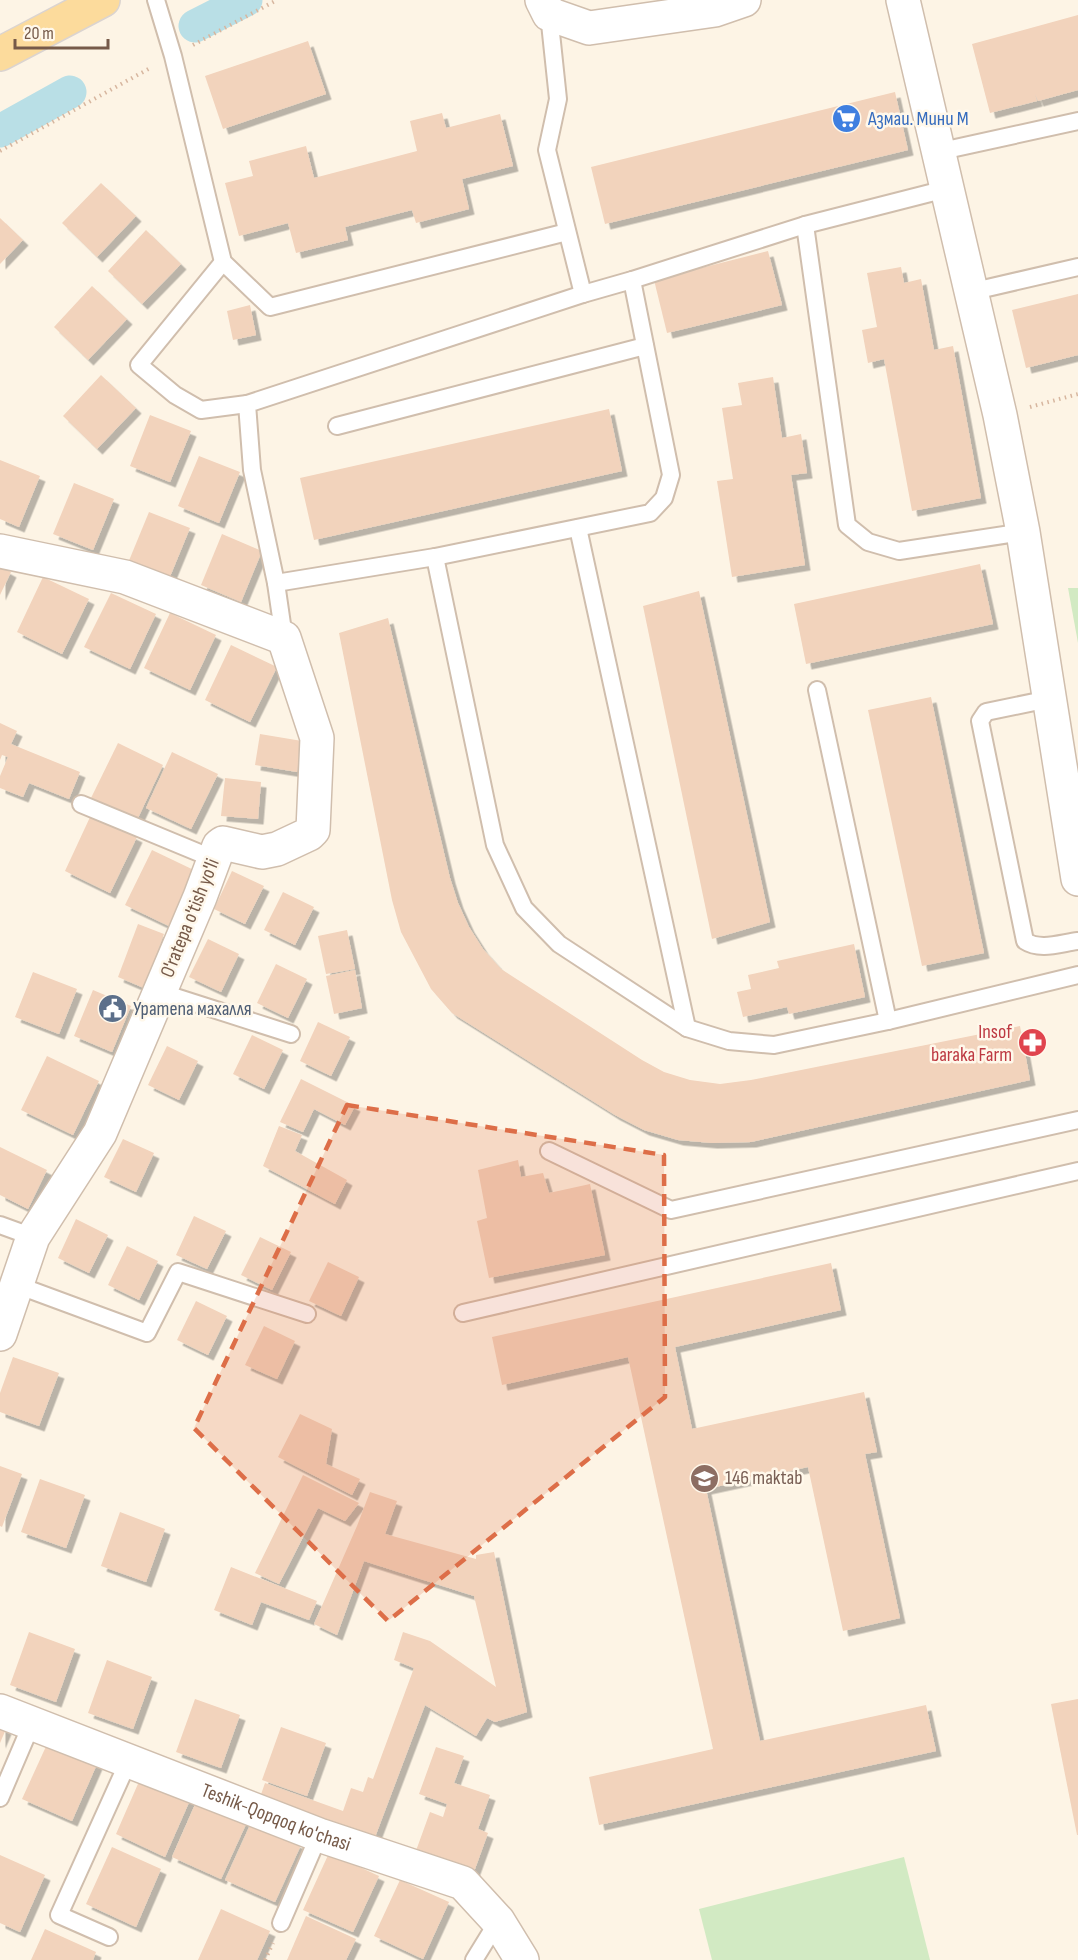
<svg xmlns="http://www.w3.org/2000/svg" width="1078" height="1960" viewBox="0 0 1078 1960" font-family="'Sofia Sans Condensed',sans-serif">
<defs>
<filter id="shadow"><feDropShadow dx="5.5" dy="5.5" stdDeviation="0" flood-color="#0004"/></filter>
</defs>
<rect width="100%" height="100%" fill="#fdf4e5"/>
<g fill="#d2eac3">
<path d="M1068,588H1078V643Z"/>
<path d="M904,1857L930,1960H712L699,1909Z"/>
</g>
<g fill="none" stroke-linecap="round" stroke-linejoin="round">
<g stroke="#b9dfe6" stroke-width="33">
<path d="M195,26L246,0"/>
<path d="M0,131L70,92"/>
</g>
</g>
<g fill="#f2d3bc" filter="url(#shadow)">
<path d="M1078,15V90L1038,101L1035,94L1037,101L990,113L972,44Z"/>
<path d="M308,41L326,94L223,129L205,76Z"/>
<path d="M895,92L908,150L605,224L591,167Z"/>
<path d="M442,113L446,128L500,114L513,166L462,179L469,209L416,223L412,210L345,227L348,240L296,253L288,223L239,236L225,183L253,176L249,161L306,146L314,178L417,151L410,121Z"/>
<path d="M101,183L136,216L97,257L62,223Z"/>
<path d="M0,218L23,240L0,264Z"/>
<path d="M146,230L181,264L142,304L108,271Z"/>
<path d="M768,251L782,305L667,333L654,280Z"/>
<path d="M901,267L904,283L921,279L934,350L953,346L981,498L912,511L884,359L868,363L862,330L877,327L867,273Z"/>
<path d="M92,286L127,319L88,360L54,327Z"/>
<path d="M1078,294V355L1026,368L1012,310Z"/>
<path d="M250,305L256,335L233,340L227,311Z"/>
<path d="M101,375L136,408L97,449L63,416Z"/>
<path d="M773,377L782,438L801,434L807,473L791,475L805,565L732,577L717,481L733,479L722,408L742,405L738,383Z"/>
<path d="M609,409L622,471L314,540L300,478Z"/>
<path d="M150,415L191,431L170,482L130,466Z"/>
<path d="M199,456L240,472L219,523L178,506Z"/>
<path d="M0,460L40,476L19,527L0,519Z"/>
<path d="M74,483L114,499L93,550L53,534Z"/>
<path d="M149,512L190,528L169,579L128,563Z"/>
<path d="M222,534L262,551L241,602L201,585Z"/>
<path d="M980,564L993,624L806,664L794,604Z"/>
<path d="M0,566L11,572L0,595Z"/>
<path d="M43,577L89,599L62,654L17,632Z"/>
<path d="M699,591L770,922L712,939L643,606Z"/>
<path d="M111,593L156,614L130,669L84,647Z"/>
<path d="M170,613L216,635L190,690L144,668Z"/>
<path d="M388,618L450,878L458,903L469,927L483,949L501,969L642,1060L664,1072L690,1080L720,1084L751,1080L1020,1026L1030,1080L751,1142L712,1143L678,1140L644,1130L615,1115L452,1013L431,989L401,932L392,900L339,633Z"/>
<path d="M231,645L277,667L250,722L205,700Z"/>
<path d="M931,697L984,953L922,966L868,710Z"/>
<path d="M0,723L17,731L11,744L80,772L69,799L29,783L23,797L0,788V776L8,757L2,755L0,760Z"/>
<path d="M260,734L302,741L297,772L255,765Z"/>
<path d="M118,743L163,765L137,820L91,798Z"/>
<path d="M172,752L218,774L191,829L146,808Z"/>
<path d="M225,778L261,782L258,819L221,816Z"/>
<path d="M91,815L137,837L110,893L65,871Z"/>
<path d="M152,850L198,872L171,927L125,905Z"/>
<path d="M232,871L264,886L245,924L214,909Z"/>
<path d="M283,892L314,907L295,945L264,930Z"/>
<path d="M138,924L164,934L144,988L118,977Z"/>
<path d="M347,930L355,969L326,974L318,936Z"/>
<path d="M208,939L239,954L221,992L189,977Z"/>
<path d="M854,944L865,997L789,1014L787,1007L743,1017L737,992L751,989L748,975L779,968L777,961Z"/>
<path d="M276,964L307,979L288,1018L257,1003Z"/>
<path d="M355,970L362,1008L334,1014L326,976Z"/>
<path d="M33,972L77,989L59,1034L15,1017Z"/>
<path d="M93,990L131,1006L112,1052L74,1036Z"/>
<path d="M318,1022L350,1037L331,1076L300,1061Z"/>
<path d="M252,1035L283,1050L264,1089L233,1074Z"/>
<path d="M167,1046L198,1061L179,1100L148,1085Z"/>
<path d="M47,1056L99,1081L73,1135L21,1110Z"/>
<path d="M301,1079L355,1106L345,1125L314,1109L303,1132L280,1122Z"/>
<path d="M279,1126L302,1135L295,1151L347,1180L335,1204L263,1166Z"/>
<path d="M123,1139L154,1153L136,1192L104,1177Z"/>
<path d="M0,1147L47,1170L28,1209L0,1195Z"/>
<path d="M518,1160L521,1177L543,1173L549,1193L590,1184L605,1255L489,1278L477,1221L487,1218L478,1170Z"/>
<path d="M194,1216L226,1231L207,1269L176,1255Z"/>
<path d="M76,1219L108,1235L89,1273L58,1258Z"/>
<path d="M260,1237L291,1252L272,1290L241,1275Z"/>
<path d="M127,1246L158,1261L139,1300L108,1285Z"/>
<path d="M328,1262L359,1277L341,1316L309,1301Z"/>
<path d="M831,1263L841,1310L675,1347L692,1429L864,1392L877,1452L865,1454L900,1618L843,1631L808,1467L706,1489L760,1741L926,1705L936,1751L599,1825L589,1777L713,1749L628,1357L502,1385L492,1337Z"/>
<path d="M196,1301L227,1316L208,1355L177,1340Z"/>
<path d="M264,1326L295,1341L277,1379L245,1365Z"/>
<path d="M13,1357L59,1373L39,1426L0,1412V1393Z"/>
<path d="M300,1414L332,1429L326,1464L360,1479L352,1495L278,1457Z"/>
<path d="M0,1466L22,1474L2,1527L0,1526Z"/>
<path d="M303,1475L359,1503L345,1521L318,1508L279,1584L255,1573Z"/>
<path d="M40,1479L85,1495L66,1548L21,1532Z"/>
<path d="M370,1492L397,1501L385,1534L476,1559V1555L494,1552L527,1712L495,1722L487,1718L476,1736L425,1705L372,1845L258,1803L265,1783L343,1811L351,1788L363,1792L368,1777L373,1779L414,1668L394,1660L403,1632L430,1641L496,1687L474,1596L364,1561L337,1635L314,1624L357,1526Z"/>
<path d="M120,1512L165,1529L146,1582L101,1566Z"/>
<path d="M231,1567L317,1601L309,1620L261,1602L252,1625L214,1610Z"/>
<path d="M29,1632L75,1649L56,1702L10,1685Z"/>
<path d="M107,1660L152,1677L133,1729L88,1713Z"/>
<path d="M195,1699L240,1715L221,1768L176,1752Z"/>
<path d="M1078,1699V1835H1077L1051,1704Z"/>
<path d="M0,1726L6,1729L0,1743Z"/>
<path d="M281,1727L326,1743L307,1796L262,1780Z"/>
<path d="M48,1742L97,1764L72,1821L22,1799Z"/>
<path d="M436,1747L464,1756L454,1783L490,1795L478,1829L488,1833L471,1880L413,1859L430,1812L443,1817L447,1804L419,1794Z"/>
<path d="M141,1777L190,1800L165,1857L116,1834Z"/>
<path d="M197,1800L247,1822L221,1879L172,1857Z"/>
<path d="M251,1823L301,1845L275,1902L225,1880Z"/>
<path d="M112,1847L161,1869L136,1927L86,1904Z"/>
<path d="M329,1853L379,1876L353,1932L303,1910Z"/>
<path d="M0,1855L45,1875L20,1932L0,1923Z"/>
<path d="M400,1880L449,1902L423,1959L374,1936Z"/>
<path d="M221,1909L270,1931L257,1960H198Z"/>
<path d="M306,1916L356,1939L346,1960H287Z"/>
<path d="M45,1929L96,1952L93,1960H31Z"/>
</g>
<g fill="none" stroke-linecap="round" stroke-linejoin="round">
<defs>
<g id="service">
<path d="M156,0L173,56L223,262L270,307L567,232"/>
<path d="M549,14L558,99L547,150L583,294"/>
<path d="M937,152L1078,121"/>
<path d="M805,225L847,525L868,542L899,551L1023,532"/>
<path d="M223,262L139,365L175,395L201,410L247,404"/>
<path d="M970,292L1078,267"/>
<path d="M337,426L645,346"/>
<path d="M578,528L687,1028"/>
<path d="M435,557L650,513L664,498L671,475L632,280"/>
<path d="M276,583L435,557L495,845L524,908L559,944L687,1028L729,1041L774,1045L888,1021L1078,975"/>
<path d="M284,638L276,583L252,470L247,404L583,294L632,280L805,225L946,189"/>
<path d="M817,690L888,1021"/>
<path d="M1049,699L986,712L980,721L1025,941C1040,951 1061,943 1078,941"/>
<path d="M81,804L214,859"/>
<path d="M160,992L291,1034"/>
<path d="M549,1151L671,1210L1078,1120"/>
<path d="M0,1225L33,1237"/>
<path d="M17,1285L147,1333L178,1272L307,1314"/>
<path d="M463,1313L1078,1171"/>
<path d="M0,1798L32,1723"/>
<path d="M281,1923L319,1835"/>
<path d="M109,1937L59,1915L129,1760"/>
<path d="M474,1960L498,1921"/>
</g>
<g id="minor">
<path d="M542,0L549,14L589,28L715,10L744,0"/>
<path d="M903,0L1000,415L1023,532L1078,879"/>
<path d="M0,551L125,577L284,638L317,738L313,830L309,834L277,849L262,852L223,843L219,846L200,897L100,1133L33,1237L0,1334"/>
<path id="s1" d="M0,1711L319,1835L463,1883L498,1921L522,1960"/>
</g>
<path id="primary" d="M0,54L103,0"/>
</defs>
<use href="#service" stroke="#d0bead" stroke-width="20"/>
<use href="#minor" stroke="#d0bead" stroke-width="36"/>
<use href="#primary" stroke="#dbd4d0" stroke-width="36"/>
<g stroke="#d7b69f" stroke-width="4" stroke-dasharray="1.5 4.5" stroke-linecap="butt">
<path d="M193,45L277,0"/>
<path d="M0,151L152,67"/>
<path d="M1030,407L1078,394"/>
<path d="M265,1960L273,1943"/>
</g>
<use href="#service" stroke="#fff" stroke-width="16"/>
<use href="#minor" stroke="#fff" stroke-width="33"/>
<use href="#primary" stroke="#fcdb9c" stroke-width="33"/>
</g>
<path fill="#dd6e48" fill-opacity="0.2" stroke="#dd6e48" stroke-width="4.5" stroke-dasharray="12 8" stroke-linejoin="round" d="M347,1105L664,1155L665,1397L388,1621L194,1428Z"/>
<defs>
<symbol id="supermarket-disc" viewBox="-11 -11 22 22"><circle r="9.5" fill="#3f7fe0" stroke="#fff8eb"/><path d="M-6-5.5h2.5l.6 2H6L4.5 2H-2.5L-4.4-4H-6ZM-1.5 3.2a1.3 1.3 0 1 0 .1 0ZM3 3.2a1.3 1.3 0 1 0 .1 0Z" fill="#fff"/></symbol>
<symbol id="civic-disc" viewBox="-11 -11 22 22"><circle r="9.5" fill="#5c6f8a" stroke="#fff8eb"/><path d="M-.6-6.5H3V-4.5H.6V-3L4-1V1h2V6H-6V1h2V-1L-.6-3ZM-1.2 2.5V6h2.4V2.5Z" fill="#fff"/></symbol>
<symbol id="pharmacy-disc" viewBox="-11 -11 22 22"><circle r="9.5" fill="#e0444e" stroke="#fff8eb"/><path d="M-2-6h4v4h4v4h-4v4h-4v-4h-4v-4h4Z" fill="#fff"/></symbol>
<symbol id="school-disc" viewBox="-11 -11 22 22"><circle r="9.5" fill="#8d6e63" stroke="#fff8eb"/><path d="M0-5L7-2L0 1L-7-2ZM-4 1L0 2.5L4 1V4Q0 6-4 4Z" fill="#fff"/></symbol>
</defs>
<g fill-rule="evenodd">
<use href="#supermarket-disc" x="830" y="102" width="33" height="33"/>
<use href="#civic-disc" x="96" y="992" width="33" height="33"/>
<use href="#pharmacy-disc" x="1016" y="1026" width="33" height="33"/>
<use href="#school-disc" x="688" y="1462" width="33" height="33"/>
</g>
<g text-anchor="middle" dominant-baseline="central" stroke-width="5" stroke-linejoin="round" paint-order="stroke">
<g font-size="20" fill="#366cbe" stroke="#fff8eb" text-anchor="start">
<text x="868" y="119">Азмаи. Мини М</text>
</g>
<g font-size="20" fill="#765a49" stroke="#fff8eb">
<text transform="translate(190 918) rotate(-68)">O'ratepa o'tish yo'li</text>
<text stroke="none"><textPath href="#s1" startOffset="296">Teshik-Qopqoq ko'chasi</textPath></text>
</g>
<g font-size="20" fill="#4e5e75" stroke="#fff8eb" text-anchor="start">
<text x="133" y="1009">Уратепа махалля</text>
</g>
<g font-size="20" fill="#be3a42" stroke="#fff8eb" text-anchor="end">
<text x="1012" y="1032">Insof<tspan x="1012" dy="23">baraka Farm</tspan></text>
</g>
<g font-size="20" fill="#785e54" stroke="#fff8eb" text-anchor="start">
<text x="725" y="1478">146 maktab</text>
</g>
</g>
<path d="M15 39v9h93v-9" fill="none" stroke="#765a49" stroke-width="3"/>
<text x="24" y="39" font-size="18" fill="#765a49" stroke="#fff8eb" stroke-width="4.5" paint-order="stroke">20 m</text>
</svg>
